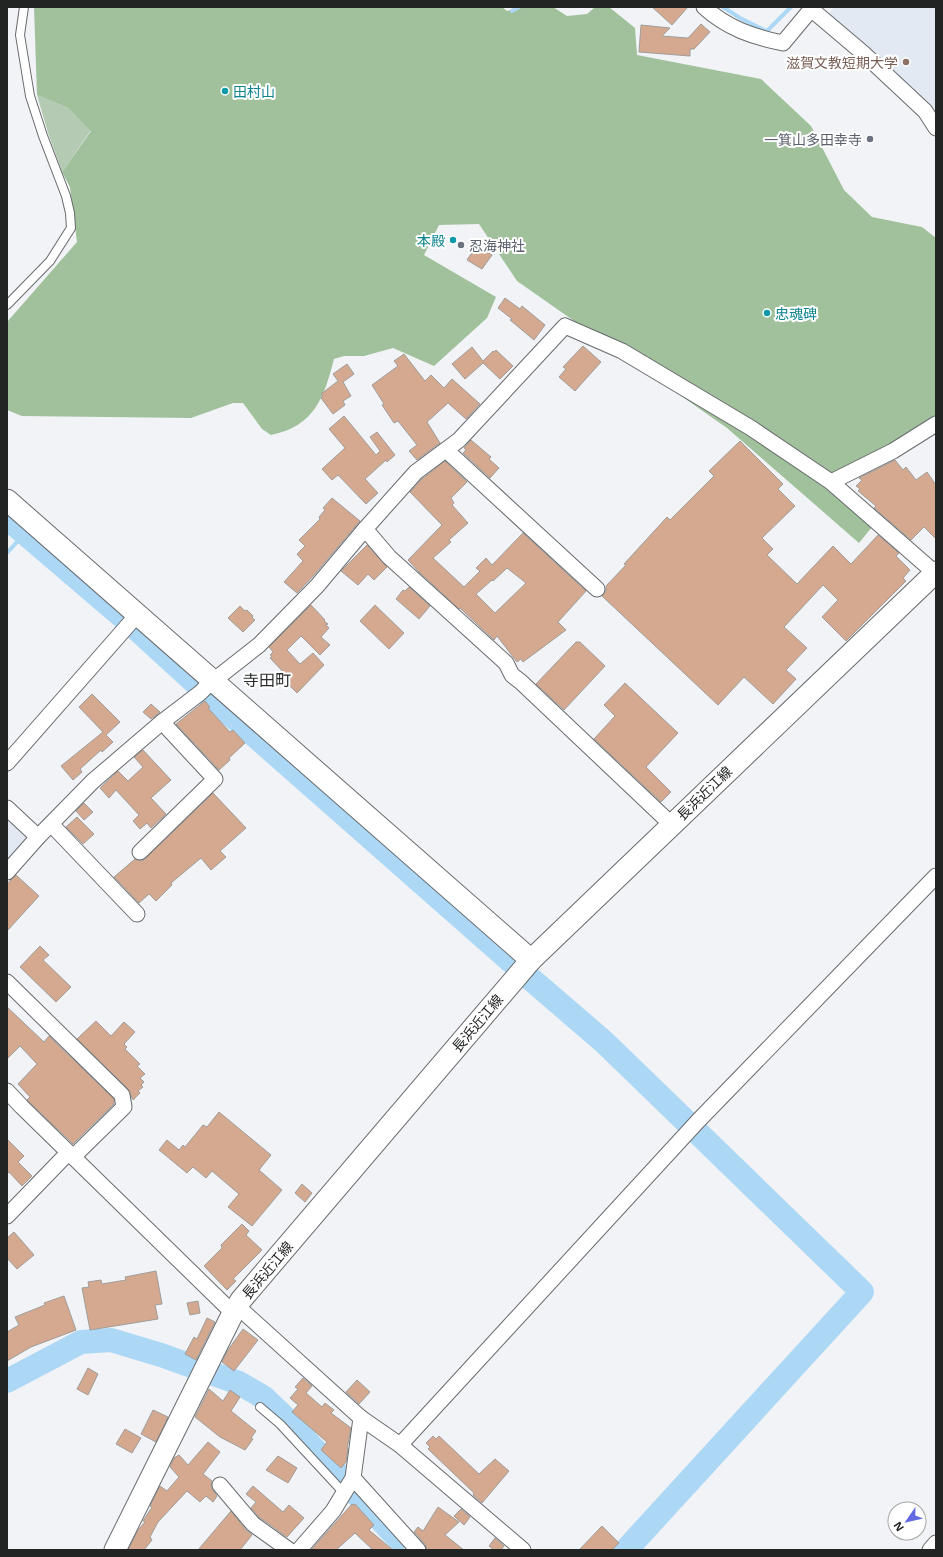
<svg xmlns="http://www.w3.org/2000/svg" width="943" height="1557" viewBox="0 0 943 1557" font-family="'Noto Sans','Noto Sans JP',sans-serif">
<rect width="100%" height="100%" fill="#f1f3f6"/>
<g fill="#e2e9f2">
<path d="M834,7H936V120L827,17Z"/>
<path d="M7,815L31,837L7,863Z"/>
</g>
<path fill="#b5cab2" d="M37,95L68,108L91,130L62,172L48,133Z"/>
<path fill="#a0c19c" d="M34,7H502L507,11L523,7H553L567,16L587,14L595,7H609L635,28L637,55L761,79L811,126L844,190L872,217L922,227L936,238V420L821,483L872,527L859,543L727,428L517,281L479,224L439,225L424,255L496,297L487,318L434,366L393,348L364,356H344L334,359C324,397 315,426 271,435L262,429L243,403H233L191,418L22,416L7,410V322L77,242L70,187L62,172L91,131L68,108L37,95Z"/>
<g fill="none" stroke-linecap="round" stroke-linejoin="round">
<g stroke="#acd8f6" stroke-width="4">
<path d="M723,7L740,18L766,31L768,30L791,7"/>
<path d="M512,11L519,7"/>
<path d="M7,553L25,533"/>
</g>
<g stroke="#acd8f6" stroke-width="24">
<path d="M7,518L130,623L212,698L513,963"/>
<path d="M532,980L604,1042L862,1292L626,1550"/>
<path d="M7,1381L81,1342L111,1340L161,1355L239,1383L263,1397L280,1413L398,1538"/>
</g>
</g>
<g fill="#d4a98f" stroke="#a09d9b" fill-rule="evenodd">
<path d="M652,7H688L672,25Z"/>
<path d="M701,24L710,32L694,49H690V56L639,52L641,25L670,28L662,36L688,38Z"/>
<path d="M477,245L492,255L482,269L467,260Z"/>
<path d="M505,298L520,309L522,306L545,325L534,340L510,320L512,319L498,308Z"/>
<path d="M583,346L601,362L575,391L559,377L566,369L563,367Z"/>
<path d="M472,347L483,361L493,351L494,352L496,350L513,366L500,379L483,363L465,379L452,364Z"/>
<path d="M404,354L425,381L431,375L444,388L452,379L480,404L466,419L448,403L427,422L440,443L417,460L409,451L417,445L398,421L394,423L382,405L384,404L372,385L398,366L394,361Z"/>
<path d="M347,364L354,374L343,382L351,396L343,401L345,405L333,414L321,398L323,396L321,394L338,381L333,374Z"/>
<path d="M344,416L376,455L380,451L370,437L377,432L395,455L387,462L386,460L365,479L378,493L366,504L338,475L332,480L322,469L345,448L329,429Z"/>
<path d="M471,440L491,457L489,459L499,468L490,478L463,453L466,450L464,448Z"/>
<path d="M740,441L783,484L778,489L795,506L762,538L773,549L767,555L797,584L833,546L851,564L878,535L899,553L896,556L910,570L903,578L906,581L846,641L822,617L838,600L823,585L784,627L807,648L786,670L796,679L773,704L744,677L718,705L602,596L606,591V586L626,565L624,564L667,517L670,520L714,476L709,471Z"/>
<path d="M895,460L903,470L906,467L916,480L927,472L936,485V539L924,527L911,540L874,508L876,506L858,491L860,489L856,486L862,480L859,478Z"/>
<path d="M445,461L467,482L451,498L454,503L452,505L468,523L449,540L451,542L433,558L464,587L480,571L476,568L486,558L492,565L523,533L586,591L558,622L566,630L523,662L521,659L517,662L497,636L494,640L460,608L459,609L420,573L408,560L442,525L410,492L422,479ZM507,568L526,583L495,613L476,594L492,580L493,581Z"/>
<path d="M332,498L360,521L314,575L297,593L284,582L303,561L297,554L305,546L299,540L320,519L319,517L325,510L323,508Z"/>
<path d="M367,545L387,567L374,580L368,574L358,585L341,571Z"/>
<path d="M409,587L430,606L419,619L396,599L403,590L405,591Z"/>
<path d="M311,605L325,620L324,621L328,624L326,625L329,628L321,637L330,645L320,655L301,636L287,650L300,664L313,653L324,665L297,693L284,680L288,677L270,658L272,656L270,655L273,652L269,647Z"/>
<path d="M375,605L404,633L389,649L360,621Z"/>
<path d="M240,606L245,611L247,610L253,616L252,618L255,620L243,632L228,618Z"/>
<path d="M576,642H580L605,666L564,710L536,684Z"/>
<path d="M625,683L678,733L646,767L671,792L661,802L594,739L615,716L604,705Z"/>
<path d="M92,694L120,722L106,735L113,742L102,752L101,750L80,769L82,772L73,780L61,766L103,732L79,707Z"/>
<path d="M205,701L210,707L208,708L230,732L233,730L245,743L229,758L230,760L219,770L176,724Z"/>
<path d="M151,704L160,712L151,719L143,712Z"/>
<path d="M143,750L171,780L151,798L166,814L151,828L147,823L140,829L133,821L139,815L116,790L109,798L100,788L118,771L128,781L143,767L134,757Z"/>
<path d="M213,793L246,828L220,851L226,857L211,870L201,858L171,883L172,885L156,901L149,894L139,903L114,877L135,859L142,861L146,858Z"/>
<path d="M84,803L93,812L84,820L76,811Z"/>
<path d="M77,817L94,834L83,844L66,827Z"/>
<path d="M16,875L39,896L7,931V884Z"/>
<path d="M40,946L49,955L43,960L71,987L56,1002L20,967Z"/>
<path d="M7,1007L44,1042L49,1036L114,1099V1104L73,1144L27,1100L30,1097L18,1084L37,1064L20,1046L7,1059Z"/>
<path d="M96,1021L111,1036L124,1022L135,1032L124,1044L127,1047L125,1049L140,1064L137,1066L145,1074L140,1078L144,1082L141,1085L143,1087L138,1091L140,1093L133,1100L128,1089L77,1039Z"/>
<path d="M219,1112L271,1155L259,1170L282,1190L252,1226L228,1207L239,1194L212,1171L206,1178L193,1167L187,1173L159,1150L167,1140L179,1150L183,1145L185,1147L203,1125L207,1127Z"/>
<path d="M7,1139L24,1156L18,1162L32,1176L22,1186L9,1172L7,1174Z"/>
<path d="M302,1184L312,1193L305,1202L295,1193Z"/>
<path d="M242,1224L249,1231L246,1235L262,1250L233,1279L236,1281L227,1290L204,1266L222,1248L221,1245Z"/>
<path d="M14,1232L34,1255L17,1269L7,1258V1238Z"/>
<path d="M156,1271L162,1304L155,1305L158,1319L90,1330L82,1288L89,1287L88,1282L101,1280L102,1284L126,1280L125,1277Z"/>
<path d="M64,1296L76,1330L31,1347L7,1361V1332L19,1325L15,1317L45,1305L44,1303Z"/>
<path d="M198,1301L200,1313L190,1315L187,1303Z"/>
<path d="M207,1318L215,1322L196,1360L185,1354L194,1337L197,1339Z"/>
<path d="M243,1329L258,1340L234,1371L222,1362L228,1350Z"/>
<path d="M88,1368L98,1374L88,1395L77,1389Z"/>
<path d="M303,1378L312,1386L306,1393L322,1407L325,1403L334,1410L331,1413L351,1428L348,1444L347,1447L348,1448L346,1462L341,1468L321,1450L327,1442L292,1412L298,1405L290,1398L298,1389L295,1387Z"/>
<path d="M357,1380L370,1392L359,1404L346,1392Z"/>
<path d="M209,1389L223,1401L230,1390L240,1397L231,1411L256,1431L251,1438L253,1439L245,1450L220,1437L195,1417Z"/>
<path d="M153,1410L168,1417L156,1442L141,1434Z"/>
<path d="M125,1429L141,1438L132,1453L116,1444Z"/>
<path d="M433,1436L436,1439L439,1436L479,1474L495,1459L509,1471L482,1503L473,1495L474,1493L428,1449L430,1447L426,1443Z"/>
<path d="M208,1442L220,1452L203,1474L212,1481L211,1487L217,1496L213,1502L206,1496L200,1502L187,1491L158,1522L150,1537L152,1540L144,1550H128L138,1530L145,1522L143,1521L152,1507L150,1506L160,1486L167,1491L179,1477L170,1467L174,1458L179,1455L188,1465Z"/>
<path d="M278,1456L297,1468L288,1483L266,1470Z"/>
<path d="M253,1486L283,1512L289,1505L304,1518L287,1537L259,1517L251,1508L256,1502L246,1494Z"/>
<path d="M352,1504L353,1505L355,1504L374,1525L369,1530L393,1550H373L355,1533L336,1550H311Z"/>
<path d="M438,1507L459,1522L445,1535L464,1550H427L425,1544L414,1532L418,1527L423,1531Z"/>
<path d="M461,1509L470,1517L464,1525L454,1516Z"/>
<path d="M231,1511L246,1530L252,1535L240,1550H198Z"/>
<path d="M602,1526L619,1543L612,1550H579Z"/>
<path d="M495,1538L504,1546L501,1550H494L489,1546Z"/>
</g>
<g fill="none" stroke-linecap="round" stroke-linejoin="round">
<defs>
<g id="lane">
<path d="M7,305L50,261L71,228L70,213L66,196L43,136L30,96L20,35L24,7"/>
<path d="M260,1407L280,1424L343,1492"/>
</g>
<g id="street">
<path d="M704,7C727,28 753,37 783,43L813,7"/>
<path d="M811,9L863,53L925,111L936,128"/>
<path d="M446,450L597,589"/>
<path d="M831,482L893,451L936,424"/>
<path d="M365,529L389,557L506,663L512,675L521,682L671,824"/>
<path d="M7,763L137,615"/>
<path d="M7,808L38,837"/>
<path d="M51,824L137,914"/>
<path d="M140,852L215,779L162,722"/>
<path d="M7,872L38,837L93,781L162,722L200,693L208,685L259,645L317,586L365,529L416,472L459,440L565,326L622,351L751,428L831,482L935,573"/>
<path d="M7,982L122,1095L124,1107L73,1157"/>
<path d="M7,1091L22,1107L233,1313"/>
<path d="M7,1216L68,1153"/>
<path d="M237,1306L361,1418L400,1445L523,1550"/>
<path d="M400,1445L698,1121L936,876"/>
<path d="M353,1478L418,1550"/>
<path d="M220,1485L253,1524L289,1550"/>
<path d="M299,1550L333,1511L353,1478L361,1418"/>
<path d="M930,1550L936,1543"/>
</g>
<g id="secondary">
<path d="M7,500L531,960"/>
<path d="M115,1550L233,1313L241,1300L531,960L936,572"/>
</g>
</defs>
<use href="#lane" stroke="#686a6c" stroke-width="10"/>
<use href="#street" stroke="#686a6c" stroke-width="17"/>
<use href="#secondary" stroke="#686a6c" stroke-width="23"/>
<use href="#lane" stroke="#fff" stroke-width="8"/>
<use href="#street" stroke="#fff" stroke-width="15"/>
<use href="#secondary" stroke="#fff" stroke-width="21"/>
</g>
<circle fill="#8d6e63" stroke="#fff" stroke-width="1.5" cx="906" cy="62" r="4"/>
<g fill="#0f9aa8" stroke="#fff" stroke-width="1.5">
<circle cx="225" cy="91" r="4"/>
<circle cx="453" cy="240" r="4"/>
<circle cx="767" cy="313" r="4"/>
</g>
<g fill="#6b7280" stroke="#fff" stroke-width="1.5">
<circle cx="870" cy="139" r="4"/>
<circle cx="461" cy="245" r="4"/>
</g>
<g text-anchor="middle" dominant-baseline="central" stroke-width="4" stroke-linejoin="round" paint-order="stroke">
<g font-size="14" fill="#785e54" stroke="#fff" text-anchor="end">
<text x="898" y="62">滋賀文教短期大学</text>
</g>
<g font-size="14" fill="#0d838f" stroke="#fff" text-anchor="start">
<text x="233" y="91">田村山</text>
<text x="445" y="240" text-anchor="end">本殿</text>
<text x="775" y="313">忠魂碑</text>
</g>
<g font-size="14" fill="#5b616d" stroke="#fff" text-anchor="end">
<text x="862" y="139">一箕山多田幸寺</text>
<text x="469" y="245" text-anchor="start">忍海神社</text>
</g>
<g font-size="14" fill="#222323" stroke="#fff">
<text transform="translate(704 793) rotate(-44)">長浜近江線</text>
<text transform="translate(477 1023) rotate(-50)">長浜近江線</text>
<text transform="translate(267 1270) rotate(-50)">長浜近江線</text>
</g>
<g font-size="16" fill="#2a2c2d" stroke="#fff">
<text x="267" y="680">寺田町</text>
</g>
</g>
<rect width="943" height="1557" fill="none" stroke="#222323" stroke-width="16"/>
<g transform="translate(907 1521) rotate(236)"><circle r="19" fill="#ffffff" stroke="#a7a7a7"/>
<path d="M0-3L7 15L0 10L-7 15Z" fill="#626be3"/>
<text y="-6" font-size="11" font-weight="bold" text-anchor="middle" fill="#222323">N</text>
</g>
</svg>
